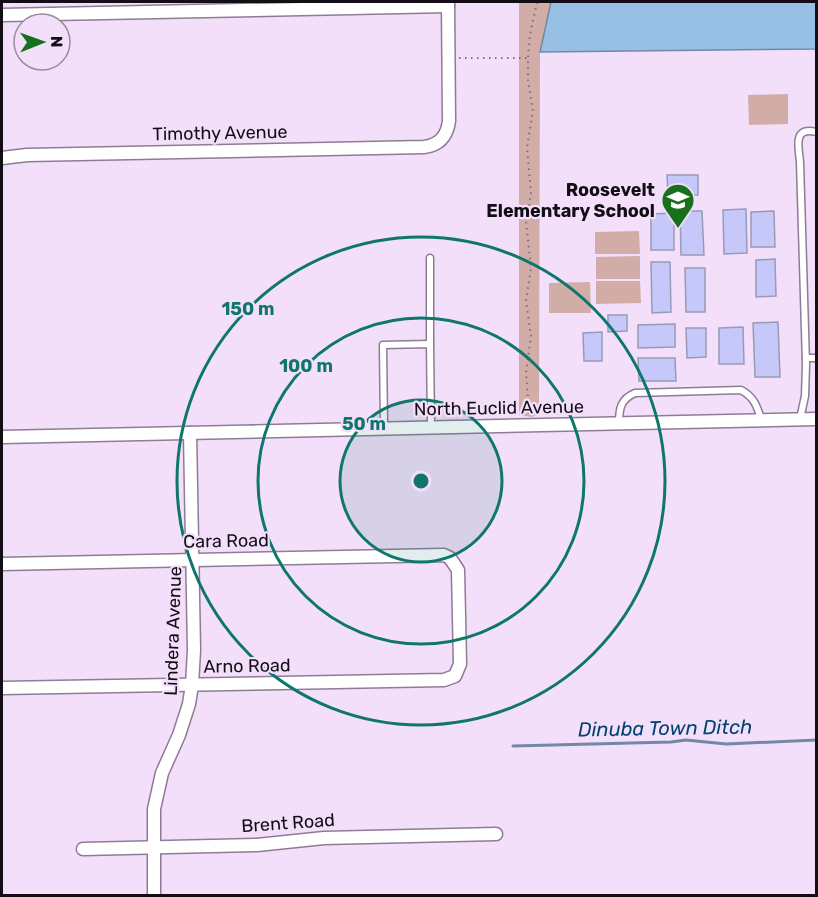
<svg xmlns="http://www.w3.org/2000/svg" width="818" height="897" viewBox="0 0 818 897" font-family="Rubik,sans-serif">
<rect width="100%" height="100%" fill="#f3dffa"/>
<g fill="#d2ada8">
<path d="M519,2H551L540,52L539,414L532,417L519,415Z"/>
<path d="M788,94V124L749,125L748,95Z"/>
<path d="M639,231L640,254H595V232Z"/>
<path d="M640,256V279H596V257Z"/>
<path d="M596,281H640L641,303L596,304Z"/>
<path d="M590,282L591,313H549V283Z"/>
</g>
<path fill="#98bfe4" stroke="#708aa6" stroke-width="1.5" d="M551,2H816V49L540,52Z"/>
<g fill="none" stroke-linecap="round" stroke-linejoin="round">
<path stroke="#708aa6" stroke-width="3" d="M513,746L671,742L686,740L726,744L816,740"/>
</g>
<g fill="#c5c8f8" stroke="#999ab7" stroke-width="1.5">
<path d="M667,175H698V195H668Z"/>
<path d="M746,209L747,253L724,254L723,210Z"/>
<path d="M680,211H702L704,255H681Z"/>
<path d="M774,211L775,247H751V212Z"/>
<path d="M674,213V250H651V214Z"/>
<path d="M775,259L776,296L756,297V260Z"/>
<path d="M651,262H670L671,312L652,313Z"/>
<path d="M685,268H705V312H686Z"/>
<path d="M608,315H627V331L608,332Z"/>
<path d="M778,322L780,377H755L753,323Z"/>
<path d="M675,324V347L638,348V325Z"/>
<path d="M743,327L744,364H719V328Z"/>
<path d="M686,328H706V357L687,358Z"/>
<path d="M602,332V361H584L583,333Z"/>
<path d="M638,358H675L676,381H639Z"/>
</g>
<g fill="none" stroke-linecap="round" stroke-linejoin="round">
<defs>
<g id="lane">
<path d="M430,344V258"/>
<path d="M806,358H816"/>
<path d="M800,419L805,396L806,364L800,162C799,149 792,126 816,132"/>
<path d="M619,423C619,408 621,399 635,393L741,390C754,397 757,406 761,419"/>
<path d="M384,428L383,345L430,344L431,427"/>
</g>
<g id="street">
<path d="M2,15L448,6"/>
<path d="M2,158L27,155L424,147C440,145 447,136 449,121L448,2"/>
<path d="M2,437L816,419"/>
<path d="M2,564L444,555L450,558L458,570L460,664L455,676L444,680L2,688"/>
<path d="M83,849L257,845L324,838L496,834"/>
<path d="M154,896V809L162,773L179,735L189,704L192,685L194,650L190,433"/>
</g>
</defs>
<use href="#lane" stroke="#8e7c95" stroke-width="9"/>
<use href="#street" stroke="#8e7c95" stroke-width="15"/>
<g stroke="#796d7e" stroke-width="2" stroke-dasharray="1.5 4.5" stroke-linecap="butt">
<path d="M459,58H528"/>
<path d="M529,414L526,373L531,336L526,301L531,268L526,221L531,193L527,147L533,111L528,80V58L530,35L537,2"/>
</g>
<use href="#lane" stroke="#fff" stroke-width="6"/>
<use href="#street" stroke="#fff" stroke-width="12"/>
</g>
<circle cx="421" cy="481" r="81" fill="#0f766e" fill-opacity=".12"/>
<g fill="none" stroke="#0f766e" stroke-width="3">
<circle cx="421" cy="481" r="81"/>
<circle cx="421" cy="481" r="163"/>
<circle cx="421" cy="481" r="244"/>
</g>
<defs>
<symbol id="school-pin" viewBox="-11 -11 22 30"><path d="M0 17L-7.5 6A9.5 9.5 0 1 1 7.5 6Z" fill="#16701c" stroke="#f3dffa"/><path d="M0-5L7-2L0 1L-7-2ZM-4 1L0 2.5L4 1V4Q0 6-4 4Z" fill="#fff"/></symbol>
</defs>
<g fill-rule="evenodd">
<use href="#school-pin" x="659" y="181" width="38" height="52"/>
</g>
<g text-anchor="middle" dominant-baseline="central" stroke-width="4.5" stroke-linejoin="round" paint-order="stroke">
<g font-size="18" fill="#130d16" stroke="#f3dffa">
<text transform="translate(220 133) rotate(-1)">Timothy Avenue</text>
<text transform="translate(499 408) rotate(-1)">North Euclid Avenue</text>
<text transform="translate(226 541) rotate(-1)">Cara Road</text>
<text transform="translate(173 631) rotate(-88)">Lindera Avenue</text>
<text transform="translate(247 666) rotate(-1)">Arno Road</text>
<text transform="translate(288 823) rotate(-4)">Brent Road</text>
</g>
<g font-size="18" font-weight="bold" fill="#130d16" stroke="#f3dffa" text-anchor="end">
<text x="655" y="190">Roosevelt<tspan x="655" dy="21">Elementary School</tspan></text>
</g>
<g font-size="20" font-style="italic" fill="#044371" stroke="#f3dffa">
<text transform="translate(665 728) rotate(-1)">Dinuba Town Ditch</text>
</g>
</g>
<circle cx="421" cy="481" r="9" fill="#0f766e" stroke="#f3dffa" stroke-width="3"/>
<g font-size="18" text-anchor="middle" font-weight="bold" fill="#0f766e" stroke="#f3dffa" stroke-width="4.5" stroke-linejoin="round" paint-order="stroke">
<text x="248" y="315">150 m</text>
<text x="306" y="372">100 m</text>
<text x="364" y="430">50 m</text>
</g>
<rect width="818" height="897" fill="none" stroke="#130d16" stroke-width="6"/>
<g transform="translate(42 42) rotate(89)"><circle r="28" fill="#f3dffa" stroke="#998b9f" stroke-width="1.5"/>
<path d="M0-4.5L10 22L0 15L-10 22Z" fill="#16701c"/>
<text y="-9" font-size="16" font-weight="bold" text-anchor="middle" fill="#130d16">N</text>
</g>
</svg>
